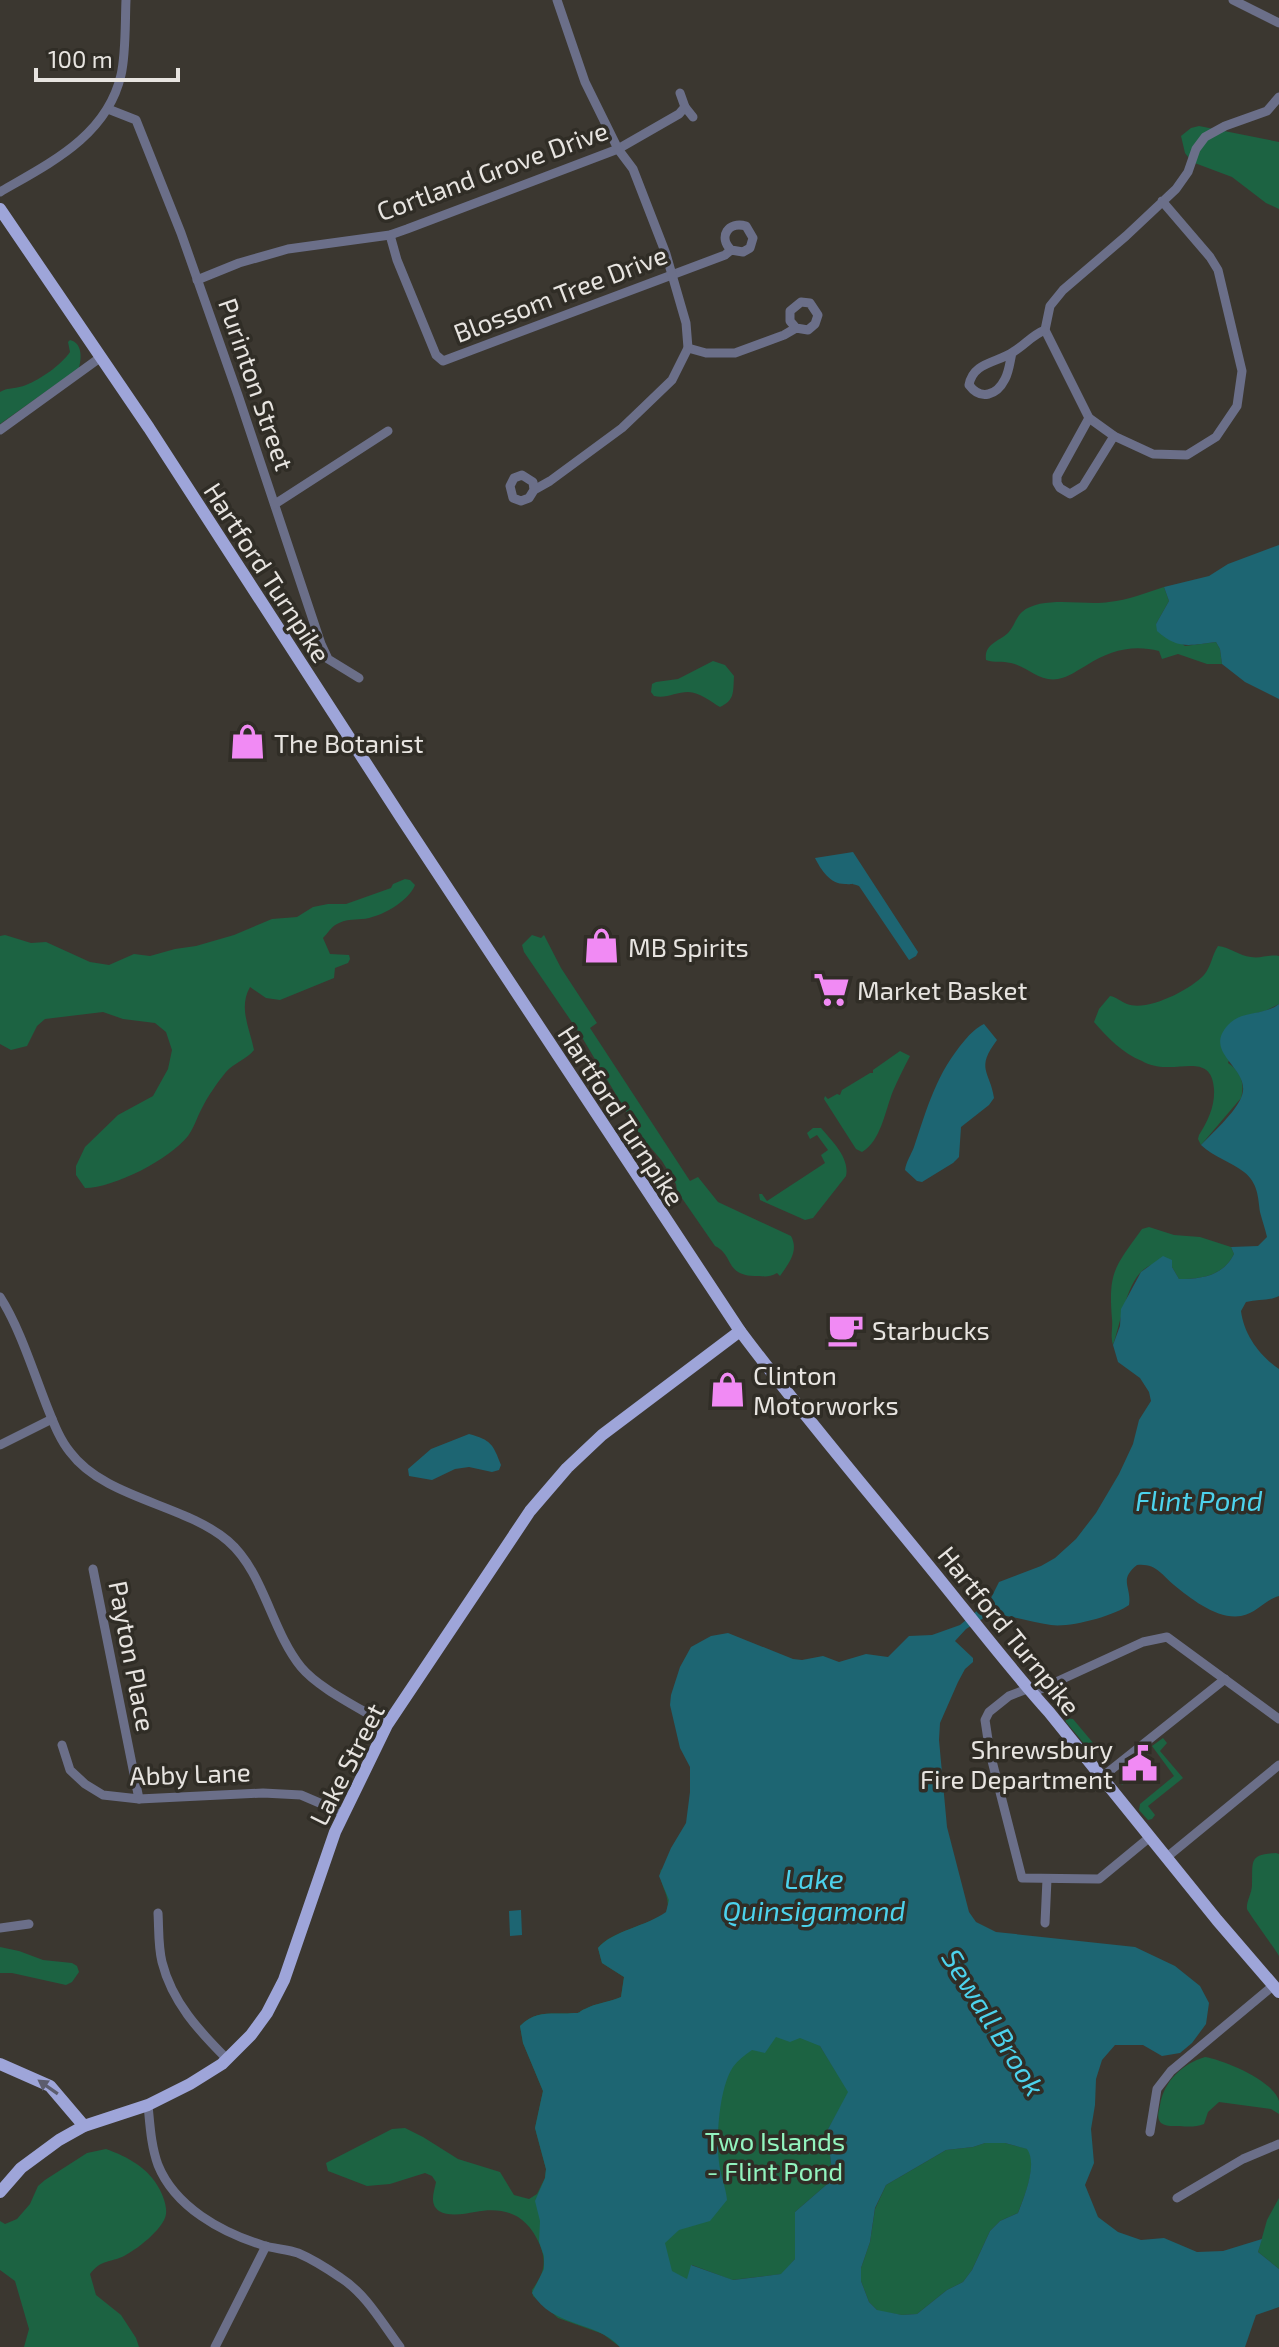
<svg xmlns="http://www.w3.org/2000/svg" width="1279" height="2347" viewBox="0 0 1279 2347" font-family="'Exo 2',sans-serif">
<rect width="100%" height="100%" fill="#3b3730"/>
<g fill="#1c6342">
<path d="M1199,126L1279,142V209L1266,203L1232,177L1192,162L1185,153L1181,136L1191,128Z"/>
<path d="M70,340C82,343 82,357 79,368L0,424V392C8,387 17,389 26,385C41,379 61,365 70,352L68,342Z"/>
<path d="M1164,587L1169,601L1156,624L1185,646L1216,642L1220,649L1222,664H1207L1178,654L1162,659L1159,651C1132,644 1109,651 1087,665C1078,670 1069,677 1058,679C1039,682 1028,667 1011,663C1002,661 995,663 986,660C984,644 998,642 1008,633C1014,627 1016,617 1022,612C1042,595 1085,606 1109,602C1128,600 1146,593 1164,587Z"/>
<path d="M713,661L725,665L734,676C733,692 735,700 720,707C711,702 700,692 688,692C676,692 666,699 654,696L651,692L652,684L656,682L678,679Z"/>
<path d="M405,879L410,880L415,885C409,901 380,918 362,919C352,920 346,919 337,924C331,927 328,933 323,938L330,954L349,955L350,959L348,963L335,968L334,978L280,1000L266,998L250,987C238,1008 250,1029 254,1050C247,1059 234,1063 226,1072C217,1083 208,1096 202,1108C197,1117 194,1128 188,1136C170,1159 114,1188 85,1188L76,1175V1166L85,1147L118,1115L153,1096L168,1069L172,1050L166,1032L155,1023L123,1019L103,1012L45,1019L37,1026L27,1046L11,1050L0,1044V936L5,935L31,943L46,942L90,962L109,965L134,954L150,956L175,949L196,946L234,935L272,919L297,917L313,907L328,904H346L391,888L393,884Z"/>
<path d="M532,935L541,938L544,935L561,968L597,1023L590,1028L690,1181L698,1177L718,1202L791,1236C799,1251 789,1263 780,1276L777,1273C768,1278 764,1276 754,1276C725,1275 734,1255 715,1246L677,1191L676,1184L662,1161L640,1135L580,1034L524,952L522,945Z"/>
<path d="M1218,946C1230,947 1239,956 1251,957C1260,959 1269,954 1279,956V1004L1265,1011L1244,1016L1228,1063C1241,1072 1245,1083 1241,1098L1201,1145L1198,1139L1199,1135C1208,1121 1215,1106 1214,1089C1212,1057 1187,1068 1166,1067C1158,1067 1149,1065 1142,1061C1122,1053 1108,1038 1094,1022L1099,1009L1110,996C1117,997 1121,1002 1127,1004C1147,1012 1190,990 1204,975C1211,967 1212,955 1218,946Z"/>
<path d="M900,1051L910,1056C904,1068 898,1079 893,1091C885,1111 881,1141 862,1152L856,1149L824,1099L825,1096L828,1099L837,1094L840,1095L842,1090L870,1073H873V1070Z"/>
<path d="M813,1128H821C832,1141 850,1158 846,1176L813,1218L805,1220L760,1200L759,1194H762L767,1201L825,1163L821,1155L828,1150L817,1135L810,1139L807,1133Z"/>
<path d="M1149,1227L1174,1235L1200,1237L1231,1247L1234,1254C1223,1276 1202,1279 1179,1279L1172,1267C1166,1266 1158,1264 1152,1265C1127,1272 1121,1324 1113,1345C1110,1335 1113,1329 1112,1319C1108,1271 1115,1267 1142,1229Z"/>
<path d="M1065,1718L1073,1719L1094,1744L1089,1748L1086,1746L1066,1722Z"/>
<path d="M1163,1738L1167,1743L1160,1751L1183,1778L1148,1806L1155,1815L1152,1819L1148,1820L1139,1810L1140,1804L1174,1776L1152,1746Z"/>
<path d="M1147,1752L1150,1753L1133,1767V1774L1122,1785L1120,1780L1121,1772Z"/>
<path d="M1276,1853L1279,1854V1956C1275,1949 1248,1912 1247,1909C1246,1902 1252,1893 1252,1885C1253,1862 1248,1854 1276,1853Z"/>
<path d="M661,1869L820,2046L849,2092L827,2131L833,2179L795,2212V2259L782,2274L732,2280L692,2265L687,2285L620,2347L603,2334L558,2318L533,2296L532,2290C544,2274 547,2263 540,2245C527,2215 506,2206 475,2212C464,2214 449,2217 439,2211C429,2204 434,2192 436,2182L432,2176L425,2173L390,2184L367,2186L328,2171L326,2163L392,2129L405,2128L423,2137L458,2159L500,2172L514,2195L529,2199L537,2194L545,2178L546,2169L535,2128L543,2091L523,2043L520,2026C537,2009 553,2015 574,2013C583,2013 577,2012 585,2009C596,2003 610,2002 621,1997L624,1977L602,1963L598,1948C611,1931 647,1926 666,1913C673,1896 657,1885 661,1869Z"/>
<path d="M0,1947L19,1951L43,1960L72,1963L77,1966L79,1972L72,1982L66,1985L12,1973H0Z"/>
<path d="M1205,2057C1224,2060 1274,2081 1279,2101C1279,2105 1279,2110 1279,2114L1271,2109L1219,2102L1208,2112L1204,2124C1196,2127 1189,2127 1180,2126C1174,2126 1166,2127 1161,2123C1156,2118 1159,2111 1160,2105C1164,2081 1182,2064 1205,2057Z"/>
<path d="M985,2143H1005L1028,2149C1038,2165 1024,2197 1018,2213L1000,2221L990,2231L972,2270L963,2282L947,2290L917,2314L902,2315L878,2311L869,2302L861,2281V2268L870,2242L875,2209L886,2185L946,2150L973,2147Z"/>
<path d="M106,2149C128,2157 149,2168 160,2190C163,2196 167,2206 166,2214C164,2229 135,2251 122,2257C107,2263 101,2260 90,2274L96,2295L121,2315L136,2338L139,2347H24L29,2329L15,2281L0,2270V2221L5,2224L17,2219L30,2204L38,2186L45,2180L87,2153Z"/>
<path d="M1279,2198V2269L1258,2252L1267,2220Z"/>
</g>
<g fill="#1d6572" fill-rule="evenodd">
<path d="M1279,545V699L1245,682L1222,664L1220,649L1216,642C1190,645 1178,650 1157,631L1156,624L1169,601L1164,587L1209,576L1228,564Z"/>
<path d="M853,852L918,952L916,956L909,960L859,886C845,882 859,885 845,884C830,884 821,870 815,858Z"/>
<path d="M1279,1004V1296C1269,1301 1258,1299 1246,1302L1241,1311C1244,1335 1260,1356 1279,1369V1596C1264,1600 1257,1613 1241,1616C1218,1620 1191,1599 1174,1585C1162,1575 1156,1563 1137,1565C1118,1580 1132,1587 1129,1605C1114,1616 1069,1628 1051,1625C1031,1622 1010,1615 990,1614L966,1629L955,1641L973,1658V1662L965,1669L958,1682L940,1723L939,1740L947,1827L969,1912L976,1922L996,1932L1135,1947L1175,1966L1200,1986L1209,2003L1206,2024L1192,2043L1180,2053L1162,2056L1143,2045H1115L1102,2060L1096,2079L1095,2105L1091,2129L1094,2163L1085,2185L1098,2217L1118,2232L1141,2240L1164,2238L1197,2252L1223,2251L1262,2239L1258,2252L1279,2269V2307L1256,2315L1245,2347H620C595,2320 553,2328 532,2293L544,2269V2256L539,2242L540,2221L535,2201L545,2178L546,2169L535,2128L543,2091L523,2043L520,2026C537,2009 553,2015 574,2013C583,2013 577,2012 585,2009C596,2003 609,2002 621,1997L624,1977L602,1963L598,1948C612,1931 647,1926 666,1912L669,1900L659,1876L671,1848L686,1823L690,1792V1767L680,1748L670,1705L671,1695L680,1667L691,1647L711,1636L728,1633L793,1659L802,1660L823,1656L839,1662L866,1654L888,1657L909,1636L932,1635L960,1625L990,1600L999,1582L1041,1566L1055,1558L1076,1539L1096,1513L1119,1474L1133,1444L1139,1420L1151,1401L1149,1392L1140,1378L1118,1362L1113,1345L1120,1326L1121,1309L1141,1272L1163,1256L1172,1260V1267L1179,1279C1202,1279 1223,1276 1234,1254L1231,1247L1258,1246L1267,1237C1265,1228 1262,1220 1260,1212C1258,1197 1258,1183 1244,1172C1231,1162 1214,1157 1201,1145C1213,1132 1241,1108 1243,1091C1246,1066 1203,1052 1228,1025C1241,1010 1264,1016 1279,1004ZM776,2037L790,2042L800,2038L820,2046L848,2092L827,2131L833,2179L795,2212V2259L781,2274L733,2280L691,2265L687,2279L672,2271L665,2243L679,2230L710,2221L727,2200C726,2187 720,2175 719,2162C716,2138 719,2088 733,2067C738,2060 745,2055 752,2050L765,2053ZM985,2143H1005L1027,2149C1038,2164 1024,2197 1018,2213L1000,2221L990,2231L972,2270L963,2282L947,2290L917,2314L902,2315L877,2310L869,2302L861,2281V2268L870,2242L875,2208L886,2185L946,2150L973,2147Z"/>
<path d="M984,1024L997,1040C975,1069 990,1071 994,1098L989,1105L961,1127L959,1157L953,1163L922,1182L917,1181L905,1170C906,1162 911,1155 914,1147C928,1106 936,1074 965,1040C971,1033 976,1028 984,1024Z"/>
<path d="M469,1434C491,1440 493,1444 501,1465L499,1470L492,1472L469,1467L455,1469L432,1480L409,1476L408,1469L431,1449Z"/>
<path d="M521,1910L522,1935L510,1936L509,1911Z"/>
</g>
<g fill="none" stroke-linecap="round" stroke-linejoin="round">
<g stroke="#6b6f89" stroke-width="9">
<path d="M1233,0L1279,23"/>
<path d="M685,107L693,117"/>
<path d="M108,109L136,120L181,233L238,395L321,644L328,659L359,678"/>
<path d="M0,192C50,163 107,136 121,75C126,54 125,22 126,0"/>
<path d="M1162,201L1210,257L1218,270L1242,371L1237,406L1216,437L1187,455L1153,454L1114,436L1089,418L1045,330L1050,306L1063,290L1126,236L1176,189L1188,172L1196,149L1205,137L1225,126L1267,111L1279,97"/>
<path d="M390,235L397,260L436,355L443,361L725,255L731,250L743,252L750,248L753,238L746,226C728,221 718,237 731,250"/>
<path d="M197,280L239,263L288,249L390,235L407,229L618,149L679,114L685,107L680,93"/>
<path d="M688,348L706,353H735L784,335L796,328L808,330L815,324L818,315L810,303L801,302L790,311V321L796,328"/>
<path d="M1012,353C1010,361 1009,372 1005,379C997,395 981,401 969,385C973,362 997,363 1013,352C1025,345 1032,335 1045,330"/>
<path d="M1089,418L1057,476V483L1060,488L1070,494L1083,486L1114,436"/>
<path d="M0,430L101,357"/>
<path d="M534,490L533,482L522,475L514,478L510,486L513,498L521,501L529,498L534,490L550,481L622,428L645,406L672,380L688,348L686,323L666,254L633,169L618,149L585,82L557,0"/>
<path d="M275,504L388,431"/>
<path d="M0,1297C20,1328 34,1374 48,1409C54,1424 60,1440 70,1452C105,1499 185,1504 228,1541C264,1572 271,1630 301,1667C319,1689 362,1709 387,1725"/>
<path d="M0,1445L52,1419"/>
<path d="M93,1569L139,1799"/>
<path d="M1027,1689L1009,1696L989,1712L985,1720L990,1753L1022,1878L1099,1879L1150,1837"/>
<path d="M1032,1693L1143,1642L1167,1637L1279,1719"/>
<path d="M62,1745L70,1770L85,1784L103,1795L139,1799L263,1793L301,1795L343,1813"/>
<path d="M1102,1777L1225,1679"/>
<path d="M1167,1857L1279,1765"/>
<path d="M158,1913C159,1929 158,1946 162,1962C172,2002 199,2031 227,2059"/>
<path d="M1045,1923L1047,1879"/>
<path d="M0,1928L29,1924"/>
<path d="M148,2105C150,2125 151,2146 158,2165C175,2207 221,2232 262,2245C274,2249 287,2249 298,2253C312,2259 328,2269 341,2278C366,2294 382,2323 400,2347"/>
<path d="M1150,2132L1157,2089L1171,2071L1274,1985"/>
<path d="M1177,2198L1243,2159L1279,2144"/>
<path d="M215,2347L266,2246"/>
</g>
<g stroke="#9ea5d9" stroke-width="12">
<path d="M0,209L149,428L402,819L740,1331C799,1410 862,1484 924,1560C966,1611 1005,1663 1049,1712L1217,1920L1279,1992"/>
<path d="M0,2064L50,2086L84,2126"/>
<path d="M0,2192L21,2168L59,2140L84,2126L148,2105L190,2084L222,2064L251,2035L267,2013L284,1980L335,1832L387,1725L530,1511L567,1468L602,1435L740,1331"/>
</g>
</g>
<defs><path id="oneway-solid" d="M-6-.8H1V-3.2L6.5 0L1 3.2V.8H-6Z" transform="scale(2)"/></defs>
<use fill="#5c5d6e" href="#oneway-solid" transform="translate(48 2087) rotate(-145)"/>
<defs>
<symbol id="shop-bare" viewBox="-9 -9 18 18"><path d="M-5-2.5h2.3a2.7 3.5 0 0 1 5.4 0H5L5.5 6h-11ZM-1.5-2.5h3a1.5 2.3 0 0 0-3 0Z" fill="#f18af4" stroke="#302d26" stroke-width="2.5" paint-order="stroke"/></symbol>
<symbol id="supermarket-bare" viewBox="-9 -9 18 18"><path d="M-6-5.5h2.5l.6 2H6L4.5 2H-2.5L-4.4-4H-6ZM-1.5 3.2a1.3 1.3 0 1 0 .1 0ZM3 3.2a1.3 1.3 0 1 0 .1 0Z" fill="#f18af4" stroke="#302d26" stroke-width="2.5" paint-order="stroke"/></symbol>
<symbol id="cafe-bare" viewBox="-9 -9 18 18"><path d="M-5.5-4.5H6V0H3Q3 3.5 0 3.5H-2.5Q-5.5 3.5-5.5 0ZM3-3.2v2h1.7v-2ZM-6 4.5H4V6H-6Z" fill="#f18af4" stroke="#302d26" stroke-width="2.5" paint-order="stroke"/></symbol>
<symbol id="civic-bare" viewBox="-9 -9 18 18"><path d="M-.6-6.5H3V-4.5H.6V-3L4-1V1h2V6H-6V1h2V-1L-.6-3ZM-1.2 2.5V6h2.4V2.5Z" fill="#f18af4" stroke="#302d26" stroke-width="2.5" paint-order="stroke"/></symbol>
</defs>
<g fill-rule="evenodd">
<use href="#shop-bare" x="222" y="716" width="51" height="51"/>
<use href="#shop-bare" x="576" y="920" width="51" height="51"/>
<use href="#supermarket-bare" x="806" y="964" width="51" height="51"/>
<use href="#cafe-bare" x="820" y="1304" width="51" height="51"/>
<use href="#shop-bare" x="702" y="1364" width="51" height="51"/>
<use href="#civic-bare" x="1114" y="1738" width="51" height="51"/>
</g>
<g text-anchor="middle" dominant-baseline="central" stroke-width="7" stroke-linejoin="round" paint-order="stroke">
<g font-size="26" fill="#e7e4e0" stroke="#302d26">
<text transform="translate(492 170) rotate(-20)">Cortland Grove Drive</text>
<text transform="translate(560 293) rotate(-21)">Blossom Tree Drive</text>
<text transform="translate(257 384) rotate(71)">Purinton Street</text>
<text transform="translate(268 572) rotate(57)">Hartford Turnpike</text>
<text transform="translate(622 1115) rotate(57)">Hartford Turnpike</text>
<text transform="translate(1010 1630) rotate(51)">Hartford Turnpike</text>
<text transform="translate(133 1656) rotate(79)">Payton Place</text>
<text transform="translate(346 1764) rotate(-63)">Lake Street</text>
<text transform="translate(190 1773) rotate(-2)">Abby Lane</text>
</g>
<g font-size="26" fill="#e7e4e0" stroke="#302d26" text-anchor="start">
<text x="274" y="742">The Botanist</text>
<text x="628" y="946">MB Spirits</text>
<text x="857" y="989">Market Basket</text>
<text x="872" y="1329">Starbucks</text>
<text x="753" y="1374">Clinton<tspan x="753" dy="30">Motorworks</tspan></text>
<text x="1113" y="1748" text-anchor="end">Shrewsbury<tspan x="1113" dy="30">Fire Department</tspan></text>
</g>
<g font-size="26" fill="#92f4bf" stroke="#302d26">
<text x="775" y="2140">Two Islands<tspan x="775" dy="30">- Flint Pond</tspan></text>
</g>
<g font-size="28" font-style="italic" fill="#4cd2ec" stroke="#302d26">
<text x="1199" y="1500">Flint Pond</text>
<text x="814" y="1878">Lake<tspan x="814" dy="32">Quinsigamond</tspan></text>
<text transform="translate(994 2022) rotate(58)">Sewall Brook</text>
</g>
</g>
<path d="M36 68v12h142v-12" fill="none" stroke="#e7e4e0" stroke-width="4"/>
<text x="48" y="68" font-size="24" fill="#e7e4e0" stroke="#302d26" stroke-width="6" paint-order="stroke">100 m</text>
</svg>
